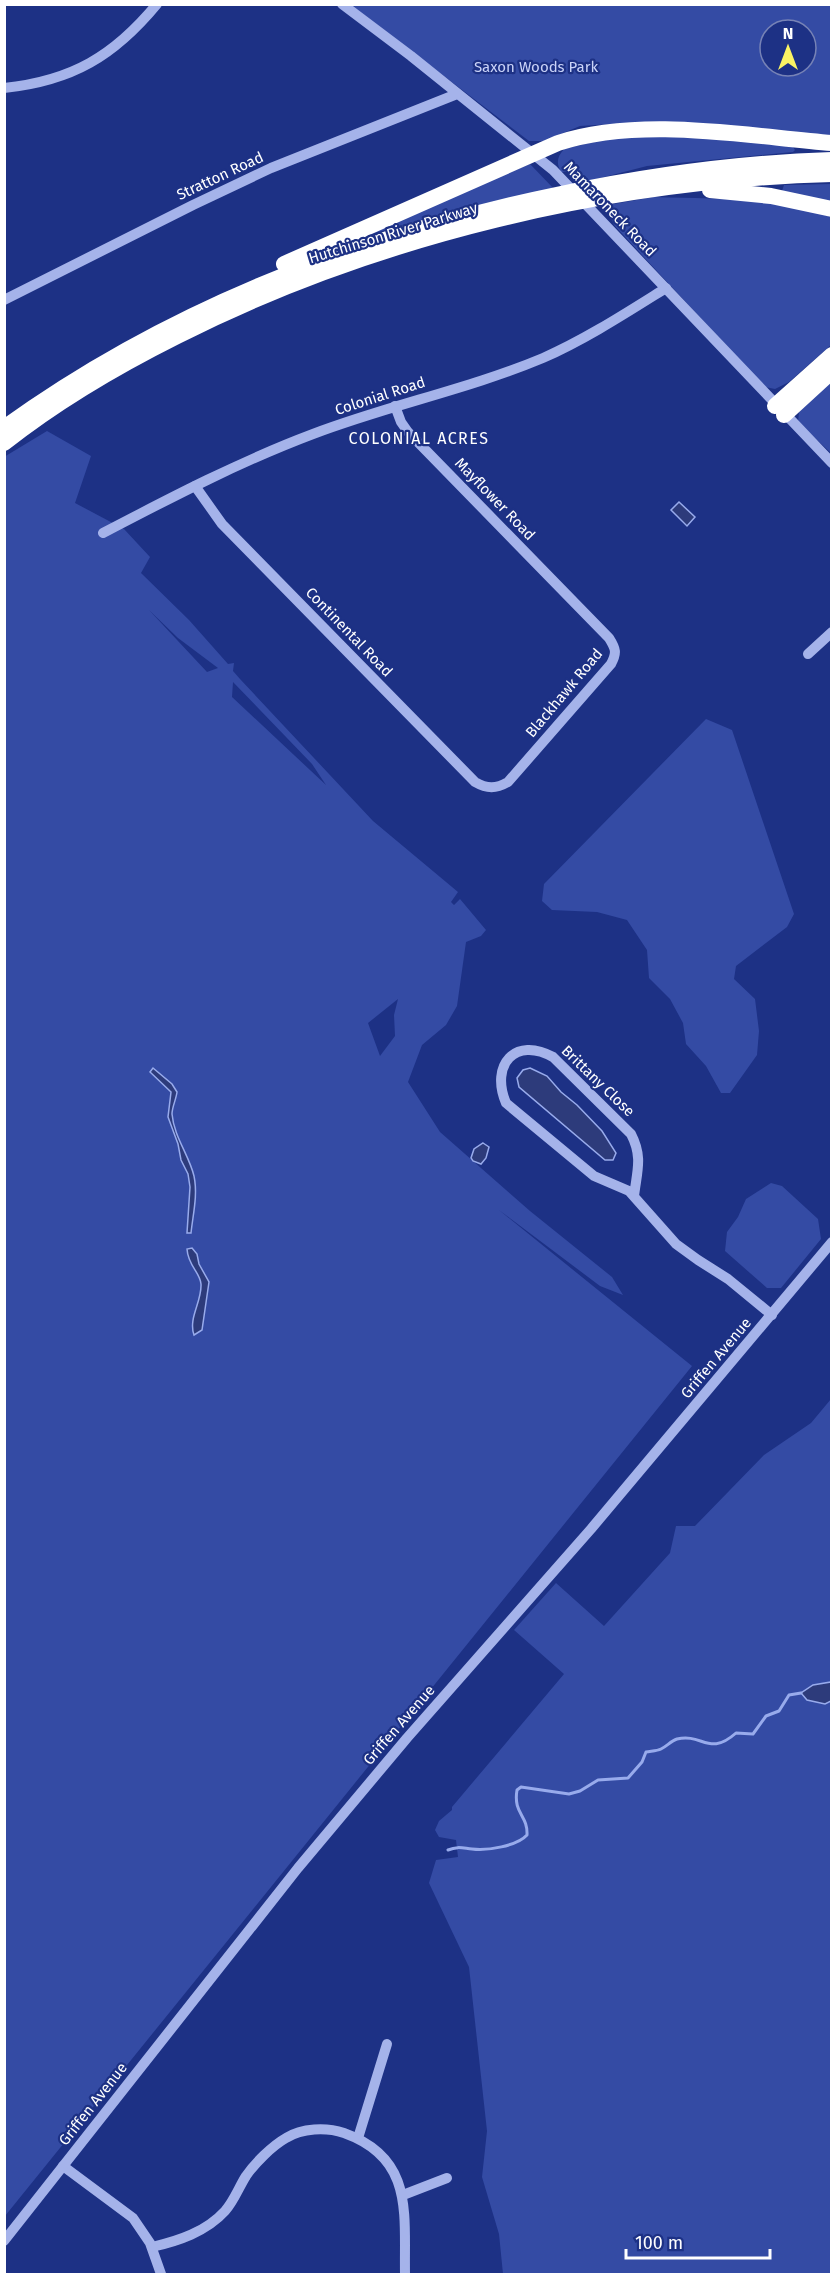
<svg xmlns="http://www.w3.org/2000/svg" width="836" height="2279" viewBox="0 0 836 2279" font-family="'Fira Sans',sans-serif">
<rect width="100%" height="100%" fill="#1d3185"/>
<g fill="#344ba4" fill-rule="evenodd">
<path d="M351,5H831V136L644,122L580,126L544,141H529ZM770,30H806V66H770Z"/>
<path d="M678,133L793,147L795,150L793,152L647,166L581,183L571,172H561C556,163 557,157 564,149L619,136Z"/>
<path d="M530,164L555,190L445,213L375,233L373,229Z"/>
<path d="M831,184V204L782,191L784,185Z"/>
<path d="M654,197C714,199 774,197 831,217V345L789,382L775,389L765,387L614,225L610,215L602,206Z"/>
<path d="M831,376V453L798,422L799,412Z"/>
<path d="M47,431L91,456L75,503L124,529L150,557L141,573L189,620L228,664L234,663L233,671L240,679L373,821L458,892L451,902L454,905L460,899L486,930L481,936L466,942L457,1006L446,1025L422,1045L408,1082L440,1132L530,1211L612,1277L623,1295L600,1286L499,1210L692,1366L5,2216L4,457ZM149,610L178,638L218,668L207,672ZM233,682L312,764L326,785L232,697ZM398,999L394,1015L395,1036L380,1056L368,1023Z"/>
<path d="M706,719L732,730L794,914L787,927L736,966L734,979L755,999L759,1031L757,1055L730,1093H721L706,1066L686,1044L683,1023L670,999L649,978L647,950L627,920L597,912L552,910L542,901L544,884Z"/>
<path d="M771,1183L782,1186L818,1219L821,1239L781,1288H767L725,1251L727,1232L738,1217L746,1199Z"/>
<path d="M831,1399V2274H503L499,2234L482,2177L487,2131L469,1967L429,1883L436,1860L458,1857L456,1840L439,1837L435,1830L439,1821L452,1810V1807L564,1674L514,1630L556,1583L604,1626L670,1553L676,1526H695L764,1455L811,1423Z"/>
</g>
<g fill="#2d3b7b" stroke="#98abec" stroke-width="1.5">
<path d="M679,502L695,517L687,526L671,510Z"/>
<path d="M153,1068L172,1084L177,1092C176,1100 172,1107 172,1114C174,1137 189,1155 194,1176C198,1195 193,1214 191,1233H187L190,1187L188,1174L181,1160L178,1144L168,1117L171,1092L150,1072Z"/>
<path d="M530,1068L547,1076L561,1092L577,1105L602,1131L616,1153L613,1160H605L519,1087L517,1078L523,1070Z"/>
<path d="M483,1143L489,1147L486,1158L481,1164L473,1161L471,1158L474,1149Z"/>
<path d="M192,1248L197,1254L199,1264L209,1282L202,1330L194,1335C188,1318 202,1302 201,1284C200,1272 188,1266 187,1249Z"/>
<path d="M831,1682V1701L825,1704L807,1700L801,1693L813,1685Z"/>
</g>
<g fill="none" stroke-linecap="round" stroke-linejoin="round">
<path stroke="#98abec" stroke-width="3" d="M448,1850C458,1846 462,1848 472,1849C487,1851 517,1846 527,1835C528,1815 513,1814 517,1790L521,1787L569,1794L580,1791L598,1780L628,1778L642,1762L646,1752C651,1751 657,1751 661,1749C667,1746 671,1741 677,1739C703,1733 709,1757 736,1733L753,1734L766,1716L779,1711L789,1695L801,1693"/>
<g stroke="#a5b3ea" stroke-width="10">
<path d="M342,4L411,56L553,170L832,463"/>
<path d="M4,88C72,81 114,56 157,4"/>
<path d="M4,300L193,205L271,168L457,94"/>
<path d="M195,486L222,524L475,782C487,789 496,789 508,782L611,664C617,653 616,649 609,638L408,432L401,422L395,406"/>
<path d="M103,533C172,497 241,461 313,434C389,405 469,389 543,358C586,339 626,313 666,288"/>
<path d="M808,654L832,632"/>
<path d="M634,1196C637,1171 643,1157 631,1134L553,1057C515,1036 490,1065 506,1103L594,1176L629,1191L676,1244L698,1260L728,1279L772,1315"/>
<path d="M358,2138L387,2044"/>
<path d="M63,2166L133,2218L150,2243L161,2274"/>
<path d="M403,2195L447,2178"/>
<path d="M4,2241L298,1868L407,1738L591,1529L832,1242"/>
<path d="M152,2247C178,2241 206,2232 225,2211C234,2201 239,2187 246,2176C255,2163 272,2146 286,2138C302,2128 326,2127 344,2133C414,2158 404,2213 405,2274"/>
</g>
<g stroke="#fff" stroke-width="16">
<path d="M710,190L771,196L832,209"/>
<path d="M284,264L558,143C641,116 745,136 832,143"/>
<path d="M775,406L832,355"/>
<path d="M784,415L832,371"/>
<path d="M4,428C170,308 361,235 561,194C651,175 740,163 832,160"/>
<path d="M4,443C57,401 117,366 177,336C375,236 610,180 832,174"/>
</g>
</g>
<g text-anchor="middle" dominant-baseline="central" stroke-width="4.5" stroke-linejoin="round" paint-order="stroke">
<g font-size="15" fill="#cad3f8" stroke="#1d3185">
<text x="536" y="67">Saxon Woods Park</text>
</g>
<g font-size="15" fill="#fff" stroke="#1d3185">
<text transform="translate(220 176) rotate(-25)">Stratton Road</text>
<text transform="translate(610 209) rotate(46)">Mamaroneck Road</text>
<text transform="translate(393 233) rotate(-17)">Hutchinson River Parkway</text>
<text transform="translate(380 396) rotate(-18)">Colonial Road</text>
<text transform="translate(495 499) rotate(46)">Mayflower Road</text>
<text transform="translate(349 632) rotate(46)">Continental Road</text>
<text transform="translate(564 693) rotate(-50)">Blackhawk Road</text>
<text transform="translate(598 1081) rotate(44)">Brittany Close</text>
<text transform="translate(716 1358) rotate(-50)">Griffen Avenue</text>
<text transform="translate(399 1725) rotate(-49)">Griffen Avenue</text>
<text transform="translate(93 2104) rotate(-52)">Griffen Avenue</text>
</g>
<g font-size="16" letter-spacing="1.5" fill="#fff" stroke="#1d3185">
<text x="419" y="438">COLONIAL ACRES</text>
</g>
</g>
<rect width="836" height="2279" fill="none" stroke="#ffffff" stroke-width="12"/>
<g transform="translate(788 48)"><circle r="28" fill="#1d3185" stroke="#7783b6" stroke-width="1.5"/>
<path d="M0-4.5L10 22L0 15L-10 22Z" fill="#faf364"/>
<text y="-9" font-size="16" font-weight="bold" text-anchor="middle" fill="#ffffff">N</text>
</g>
<path d="M626 2249v9h144v-9" fill="none" stroke="#ffffff" stroke-width="3"/>
<text x="635" y="2249" font-size="18" fill="#ffffff" stroke="#1d3185" stroke-width="4.5" paint-order="stroke">100 m</text>
</svg>
